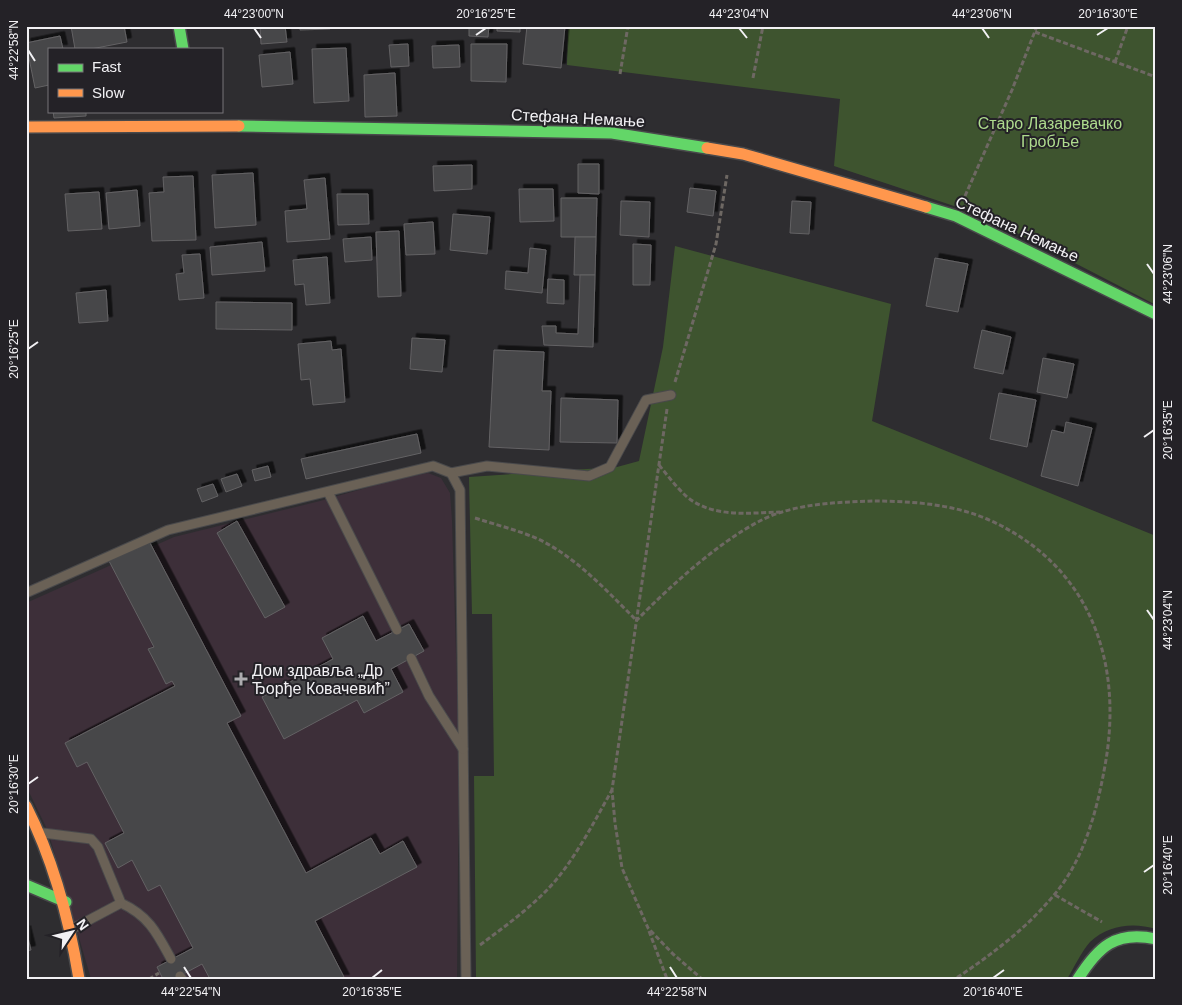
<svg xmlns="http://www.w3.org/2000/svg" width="1182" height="1005" viewBox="0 0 1182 1005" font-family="Helvetica,sans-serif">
<defs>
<filter id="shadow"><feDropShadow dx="4.5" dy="-4.5" stdDeviation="0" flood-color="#0009"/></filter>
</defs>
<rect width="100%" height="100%" fill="#2e2d30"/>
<path fill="#3d2f39" d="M428,473L441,478L450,493L452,520L459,754L457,979H91L48,831L26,786V603L174,537L320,501L397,479Z"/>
<g fill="#3e542f">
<path d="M568,26H1156V305L984,216L834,166L840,99L567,65Z"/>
<path d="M675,246L891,304L872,421L1156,536V929C1133,922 1108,925 1090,942C1081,952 1074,968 1067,979H476L474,776H494L492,614H472L469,477L617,467L639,461L663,347Z"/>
</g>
<g fill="#474648" stroke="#636264" filter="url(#shadow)">
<path d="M71,26H124L127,42L91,49H75Z"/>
<path d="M260,26H285L287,42L261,44Z"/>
<path d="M300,26H329L330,29L300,30Z"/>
<path d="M469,26H489L488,37L469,36Z"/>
<path d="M497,26H520V32L497,31Z"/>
<path d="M527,26H565L561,68L523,64Z"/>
<path d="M60,36L63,49H49V85L35,88L26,43Z"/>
<path d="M408,44L409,66L391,67L389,45Z"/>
<path d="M471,44H507L506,82L471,81Z"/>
<path d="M459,45L460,67L433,68L432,46Z"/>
<path d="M346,48L349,101L314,103L312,49Z"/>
<path d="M290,52L293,84L262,87L259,55Z"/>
<path d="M395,73L397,116L365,117L364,75Z"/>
<path d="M53,111H86V116L54,118Z"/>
<path d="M578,164H599V194L578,193Z"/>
<path d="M472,165V189L434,191L433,166Z"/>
<path d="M253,173L256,225L215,228L212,175Z"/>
<path d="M193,176L196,240L152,241L149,193L164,192L163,177Z"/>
<path d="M325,178L330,239L287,242L285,211L307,209L304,180Z"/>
<path d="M690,188L716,191L713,216L687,212Z"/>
<path d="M519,189H553L554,221L520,222Z"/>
<path d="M137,190L140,226L109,229L106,193Z"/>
<path d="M99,192L102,229L68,231L65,194Z"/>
<path d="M337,194H368L369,224L338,225Z"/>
<path d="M561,198H597L596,237H561Z"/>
<path d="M621,201L650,202L649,237L620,235Z"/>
<path d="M792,201L811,202L809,234L790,233Z"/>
<path d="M453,214L490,217L487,254L450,250Z"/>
<path d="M433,222L435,254L406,255L404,224Z"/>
<path d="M399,231L401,296L378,297L376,232Z"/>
<path d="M371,237L372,260L345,262L343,239Z"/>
<path d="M575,237H596L595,275H574Z"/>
<path d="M262,242L265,271L212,275L210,247Z"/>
<path d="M633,244L651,245L650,285H633Z"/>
<path d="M530,248L546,250L542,293L505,289L506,271L528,273Z"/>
<path d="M200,254L204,298L179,300L176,274L184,273L182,255Z"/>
<path d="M327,257L330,303L306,305L304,284L295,285L293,260Z"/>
<path d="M935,258L968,264L958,312L926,306Z"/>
<path d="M580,275H595L593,347L544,345L542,326H556V333L578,334Z"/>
<path d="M548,279L564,280V304L547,303Z"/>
<path d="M106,290L108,321L79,323L76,293Z"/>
<path d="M216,302L292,303V330L216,329Z"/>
<path d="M982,330L1011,337L1003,374L974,368Z"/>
<path d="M412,338L445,340L442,372L410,369Z"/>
<path d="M331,341L332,350L341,349L345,402L313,405L310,379L301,380L298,344Z"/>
<path d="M494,350L544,352L542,391H551L549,450L489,447Z"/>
<path d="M1043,358L1074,364L1067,398L1037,392Z"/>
<path d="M999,393L1036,400L1027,447L990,439Z"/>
<path d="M561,398L618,400L617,443L560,442Z"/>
<path d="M1066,422L1092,428L1078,486L1041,476L1052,430L1064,433Z"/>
<path d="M417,434L421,453L306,479L301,459Z"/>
<path d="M268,466L271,477L255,481L252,470Z"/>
<path d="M237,474L242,486L226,492L221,479Z"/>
<path d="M213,484L218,496L202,502L197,489Z"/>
<path d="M237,521L285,607L265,618L217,533Z"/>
<path d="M149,541L241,716L227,723L306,873L371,838L380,854L403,841L417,867L315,921L345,979H210L202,964L174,979H163L157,967L193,948L160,885L148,891L132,860L118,868L105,843L124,833L87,762L77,767L65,743L175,686L172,681L166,684L157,666L148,649L154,647L109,561Z"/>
<path d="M363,616L376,641L409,624L424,651L391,669L403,692L364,713L357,700L284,739L262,697L333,659L322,638Z"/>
<path d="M26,930L31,950L26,951Z"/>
</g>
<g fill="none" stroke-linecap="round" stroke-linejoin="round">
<defs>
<g id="lane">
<path d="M451,473L487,466L589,476L610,467L646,400L671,395"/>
<path d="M328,492L397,630"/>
<path d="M26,593L168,530L433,466L451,473L460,490L466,979"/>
<path d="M411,658L429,696L463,749"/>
<path d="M43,833L91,839L98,847L121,903C149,916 157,933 171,959"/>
<path d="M72,929L121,903"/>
<path d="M180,976L182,979"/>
</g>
<g id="fast">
<path d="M179,26L183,49"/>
<path d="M239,126L612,133L707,148"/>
<path d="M926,207L956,216L1156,314"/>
<path d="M26,885L66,902"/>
<path d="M1078,979C1098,947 1116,930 1156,939"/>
</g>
<g id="slow">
<path d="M26,127L239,126"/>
<path d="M707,148L743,154L926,207"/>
<path d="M26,806C54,861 69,918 79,979"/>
</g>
</defs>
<use href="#lane" stroke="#49494b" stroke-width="11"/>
<use href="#fast" stroke="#49494b" stroke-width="14"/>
<use href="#slow" stroke="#49494b" stroke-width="14"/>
<g stroke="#6e6863" stroke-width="3" stroke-dasharray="5 2.5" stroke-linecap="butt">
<path d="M1035,32L1156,77"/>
<path d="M1115,62L1128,26"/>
<path d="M620,74L628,26"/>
<path d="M753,78L763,26"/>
<path d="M965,196L1012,90L1037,26"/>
<path d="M675,382L716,244L727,175"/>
<path d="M667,409L612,790L615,823L622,868L648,928L673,954L702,979"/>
<path d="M659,465C668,476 677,488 687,497C713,518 749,513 780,512"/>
<path d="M475,518C496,525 518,530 538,539C576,557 607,591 636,620"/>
<path d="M636,621C670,586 736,525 782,512C810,503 844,502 873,501C910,501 952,504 987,519C1092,565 1125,665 1104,771C1096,814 1083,861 1054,895C1026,929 991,955 955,979"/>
<path d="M1055,895L1102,922"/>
<path d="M649,931L667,979"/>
<path d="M480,945C503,928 526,911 546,891C572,865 594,822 612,790"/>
<path d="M149,979L159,973"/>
</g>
<use href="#lane" stroke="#6a6156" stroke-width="9"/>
<use href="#fast" stroke="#63d668" stroke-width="11"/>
<use href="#slow" stroke="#ff974d" stroke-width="11"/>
</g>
<path fill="none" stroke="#f2f1f4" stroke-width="2" d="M254,28L261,38M739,28L747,38M982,28L989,38M476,35L486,28M1097,35L1108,28M28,50L35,61M1147,264L1154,274M28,349L38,342M1144,437L1154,430M1147,610L1154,620M28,784L38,777M1144,872L1154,865M184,967L191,978M670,967L677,978M372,978L382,970M993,978L1004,970"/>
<path fill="#adacaf" stroke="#242227" stroke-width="2" d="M238.5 671.5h5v5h5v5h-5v5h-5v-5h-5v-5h5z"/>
<g text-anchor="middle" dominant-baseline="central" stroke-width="4" stroke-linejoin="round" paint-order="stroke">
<g font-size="16" fill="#f2f1f4" stroke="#242227">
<text transform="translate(578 118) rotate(3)">Стефана Немање</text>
<text transform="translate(1017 229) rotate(25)">Стефана Немање</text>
</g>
<g font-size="16" fill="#aedb8e" stroke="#242227">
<text x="1050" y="123">Старо Лазаревачко<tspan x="1050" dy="18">Гробље</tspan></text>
</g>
<g font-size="16" fill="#f2f1f4" stroke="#242227" text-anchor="start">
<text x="252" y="670">Дом здравља „Др<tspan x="252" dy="18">Ђорђе Ковачевић”</tspan></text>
</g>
</g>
<rect width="1182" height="1005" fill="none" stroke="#242227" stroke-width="55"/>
<rect x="48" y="48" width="175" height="65" fill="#242227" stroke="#767579"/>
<rect x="58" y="64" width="25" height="8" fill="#63d668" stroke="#767579"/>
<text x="92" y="72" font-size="15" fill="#f2f1f4">Fast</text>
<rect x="58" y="89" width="25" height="8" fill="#ff974d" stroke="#767579"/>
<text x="92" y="98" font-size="15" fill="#f2f1f4">Slow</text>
<g transform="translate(72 932) rotate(55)" stroke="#242227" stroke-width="4" paint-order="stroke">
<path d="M0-4L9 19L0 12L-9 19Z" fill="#f2f1f4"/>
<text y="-8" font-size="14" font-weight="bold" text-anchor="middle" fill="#f2f1f4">N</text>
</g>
<rect x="28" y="28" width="1126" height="950" fill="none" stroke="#f2f1f4" stroke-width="2"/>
<g font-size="12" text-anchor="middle" fill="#f2f1f4">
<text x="254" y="18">44°23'00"N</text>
<text x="486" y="18">20°16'25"E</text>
<text x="739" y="18">44°23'04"N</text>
<text x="982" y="18">44°23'06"N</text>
<text x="1108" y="18">20°16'30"E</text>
<text transform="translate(14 50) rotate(-90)" y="4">44°22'58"N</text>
<text transform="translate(1168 274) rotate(-90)" y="4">44°23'06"N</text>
<text transform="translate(14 349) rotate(-90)" y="4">20°16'25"E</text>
<text transform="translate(1168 430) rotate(-90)" y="4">20°16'35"E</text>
<text transform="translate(1168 620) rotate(-90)" y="4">44°23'04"N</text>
<text transform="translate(14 784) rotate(-90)" y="4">20°16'30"E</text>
<text transform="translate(1168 865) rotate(-90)" y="4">20°16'40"E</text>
<text x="191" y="996">44°22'54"N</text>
<text x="372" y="996">20°16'35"E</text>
<text x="677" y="996">44°22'58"N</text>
<text x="993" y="996">20°16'40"E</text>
</g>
</svg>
